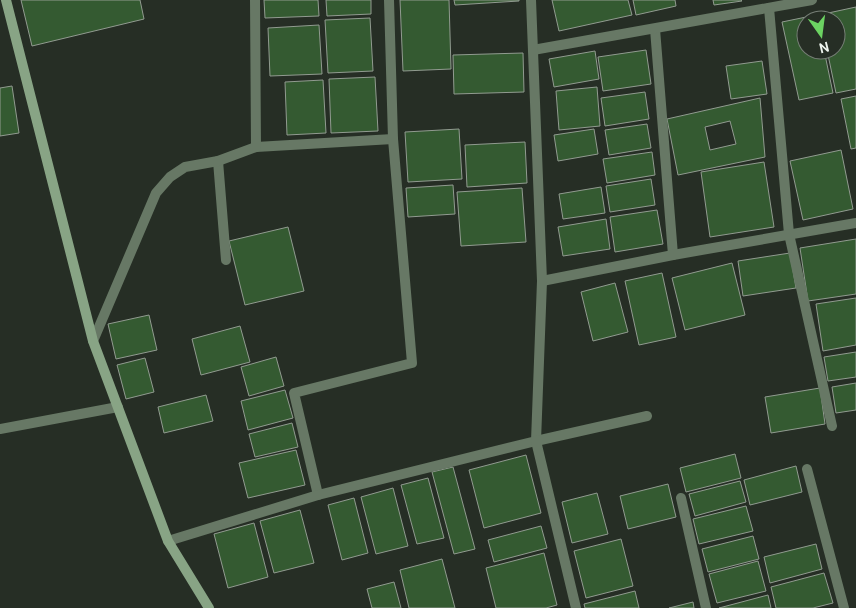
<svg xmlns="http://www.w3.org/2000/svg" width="856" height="608" viewBox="0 0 856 608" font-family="Cabin,sans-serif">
<rect width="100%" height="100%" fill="#262e25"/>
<g fill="#345a31" stroke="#919b90" fill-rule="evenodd">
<path d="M21,0H140L144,19L32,46Z"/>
<path d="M264,0H318L319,16L265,18Z"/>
<path d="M326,0H371V14L327,16Z"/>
<path d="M400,0H449L451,69L403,71Z"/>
<path d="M454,0H519V1L455,5Z"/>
<path d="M552,0H628L632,15L559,31Z"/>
<path d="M633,0H675L676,6L636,15Z"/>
<path d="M713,0H741L742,1L714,5Z"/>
<path d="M856,7V89L836,93L827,50H836V20H821L819,15Z"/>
<path d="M816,15L817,20H806V50H824L833,93L799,100L782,22Z"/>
<path d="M370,18L373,71L328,73L325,20Z"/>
<path d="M319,25L322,74L270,76L268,28Z"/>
<path d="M646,50L651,84L603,91L598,57Z"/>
<path d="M595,51L599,79L554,87L549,59Z"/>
<path d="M523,53L524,92L454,94L453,55Z"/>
<path d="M762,61L767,94L731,99L726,66Z"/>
<path d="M375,77L378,131L331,133L329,79Z"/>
<path d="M323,80L326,133L287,135L285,82Z"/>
<path d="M12,86L19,133L0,136V88Z"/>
<path d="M597,87L600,126L559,130L556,91Z"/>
<path d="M645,92L649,119L605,126L601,98Z"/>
<path d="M856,96V148L851,149L841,99Z"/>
<path d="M760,98L765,157L678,175L667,119ZM730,121L736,144L710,150L705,127Z"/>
<path d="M647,124L651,148L609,155L605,130Z"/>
<path d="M459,129L462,179L408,182L405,132Z"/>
<path d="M594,129L598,154L558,161L554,135Z"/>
<path d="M525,142L527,183L467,187L465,145Z"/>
<path d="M841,150L853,209L803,220L790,161Z"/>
<path d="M652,152L655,175L607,183L603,159Z"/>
<path d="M764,162L774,227L710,237L701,172Z"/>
<path d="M651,179L655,205L610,212L606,186Z"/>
<path d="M453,185L455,214L408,217L406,188Z"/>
<path d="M601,187L605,213L563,219L559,194Z"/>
<path d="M522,188L526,242L461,246L457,192Z"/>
<path d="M657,210L663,244L615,252L610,217Z"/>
<path d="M606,219L610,249L563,256L558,227Z"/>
<path d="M288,227L304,291L245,305L229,241Z"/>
<path d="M856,239V294L808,301L800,248Z"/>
<path d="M790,253L796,288L743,296L738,261Z"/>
<path d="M732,263L745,315L685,330L672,278Z"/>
<path d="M662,273L676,337L639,345L625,281Z"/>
<path d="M615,283L628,332L593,341L581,292Z"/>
<path d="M856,298V345L823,351L816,304Z"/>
<path d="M149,315L157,350L116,359L108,324Z"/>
<path d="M240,326L250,362L201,375L192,339Z"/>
<path d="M856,352V377L828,381L824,357Z"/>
<path d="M276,357L284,386L249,396L241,367Z"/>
<path d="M145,358L154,392L126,399L117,365Z"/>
<path d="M856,383V410L836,413L832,387Z"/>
<path d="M820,388L825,424L771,433L765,397Z"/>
<path d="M285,390L293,418L248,430L241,401Z"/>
<path d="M206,395L213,421L164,433L158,407Z"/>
<path d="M292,423L298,447L255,457L249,434Z"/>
<path d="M296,450L305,485L248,498L239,463Z"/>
<path d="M735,454L741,478L686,492L680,468Z"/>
<path d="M526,455L541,513L484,528L469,470Z"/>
<path d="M796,466L802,492L750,505L744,480Z"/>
<path d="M453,467L475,549L454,554L432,472Z"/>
<path d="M428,478L444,538L417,544L401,485Z"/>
<path d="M740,481L746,502L695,516L689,494Z"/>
<path d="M668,484L676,517L628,529L620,496Z"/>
<path d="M393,488L408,546L376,554L361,497Z"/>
<path d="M597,493L608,534L572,543L562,502Z"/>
<path d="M354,498L368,553L342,560L328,505Z"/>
<path d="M746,506L753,531L699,544L693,519Z"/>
<path d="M300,510L314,563L274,573L260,521Z"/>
<path d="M254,523L268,577L228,588L214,534Z"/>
<path d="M541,526L547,548L494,562L488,540Z"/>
<path d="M753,536L759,559L708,572L702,549Z"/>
<path d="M621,539L633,586L586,598L574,551Z"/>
<path d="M816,544L822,569L770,583L764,557Z"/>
<path d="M544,553L557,605L546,608H496L486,568Z"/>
<path d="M442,559L455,608H409L400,570Z"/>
<path d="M758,561L766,591L717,603L709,574Z"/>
<path d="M824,573L833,603L813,608H776L771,587Z"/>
<path d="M394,582L401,608H372L367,589Z"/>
<path d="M635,591L639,608H585L584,604Z"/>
<path d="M768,595L771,608H719Z"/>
<path d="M693,602L694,608H669Z"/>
</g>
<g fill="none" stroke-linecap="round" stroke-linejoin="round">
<g stroke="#677865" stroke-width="10">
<path d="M769,8L789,234L832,426"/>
<path d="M655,29L673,255"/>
<path d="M533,50L812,0"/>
<path d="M256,147L393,139"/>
<path d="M218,161L226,260"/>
<path d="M542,281L673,255L856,223"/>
<path d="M93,341L156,193L170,177L185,167L218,161L256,147L255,0"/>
<path d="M0,429L118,407"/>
<path d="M807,469L844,608"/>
<path d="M318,495L294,393L412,363L393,139L389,0"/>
<path d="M681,498L706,608"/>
<path d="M168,541L318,495L536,441L542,281L531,0"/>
<path d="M576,608L536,441L647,416"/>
</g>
<path stroke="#88a485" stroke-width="10" d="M6,0L93,341L168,541L209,608"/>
</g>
<g transform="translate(821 35) rotate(166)"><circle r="24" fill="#262e25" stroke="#767e76"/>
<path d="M0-4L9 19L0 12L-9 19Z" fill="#6cd362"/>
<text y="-8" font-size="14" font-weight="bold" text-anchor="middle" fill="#eff5ef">N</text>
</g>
</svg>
